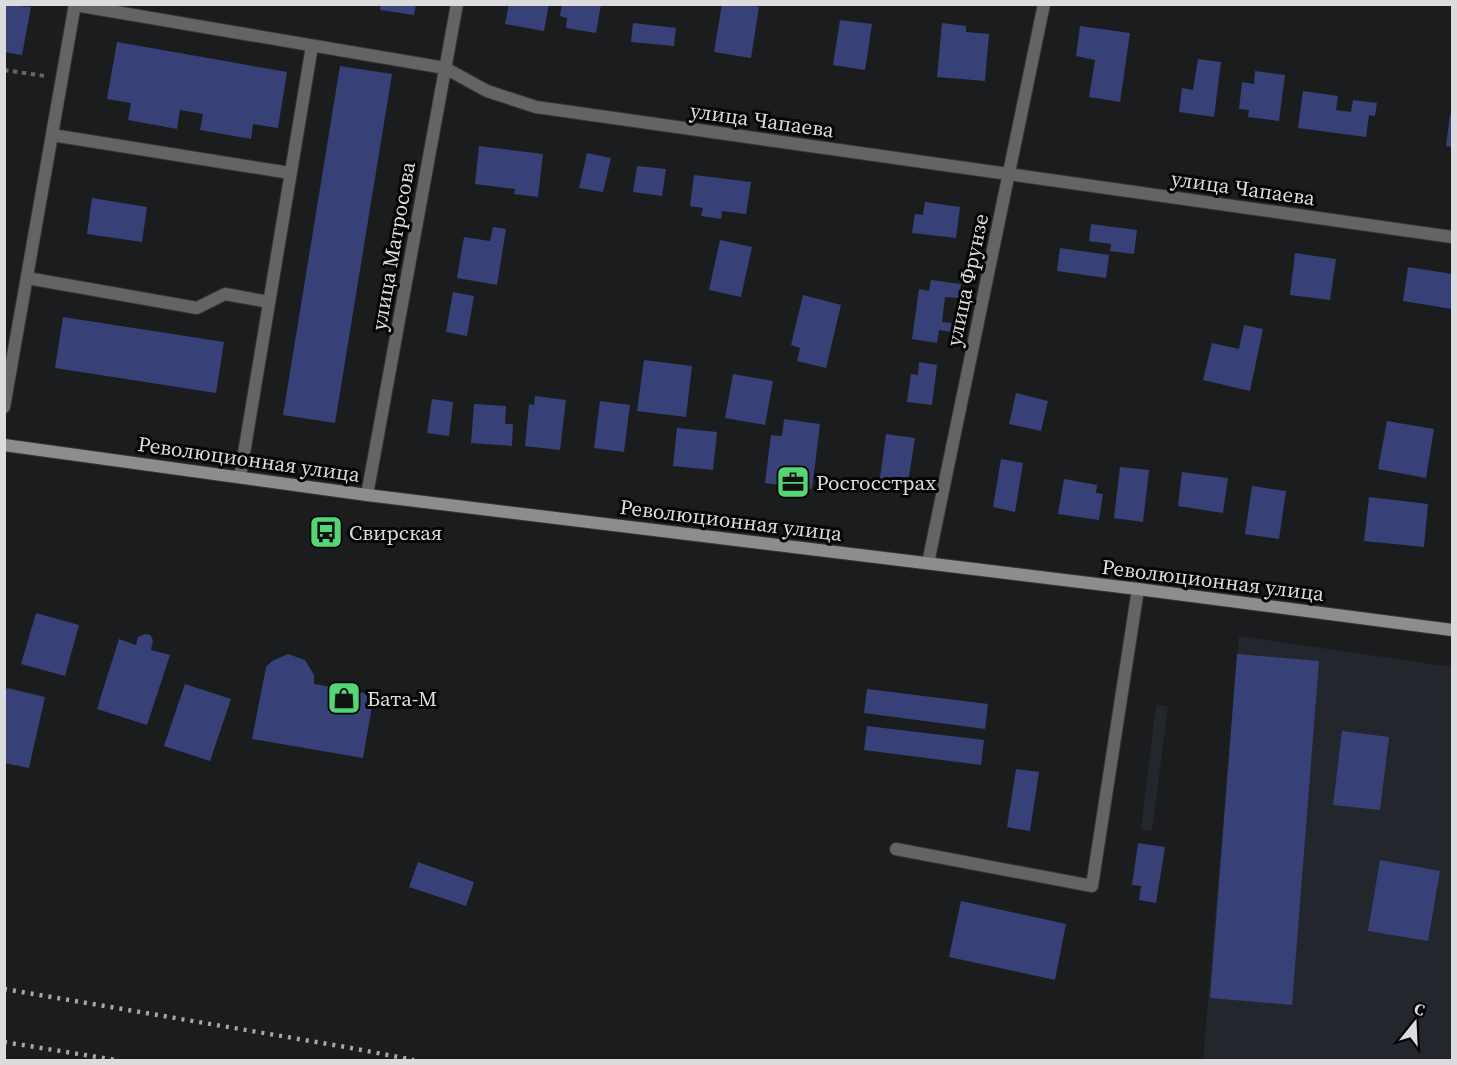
<svg xmlns="http://www.w3.org/2000/svg" width="1457" height="1065" viewBox="0 0 1457 1065" font-family="'Source Serif 4',serif">
<rect width="100%" height="100%" fill="#1b1c1e"/>
<g fill="#24262d">
<path d="M1239,636L1452,667V1060H1203Z"/>
<path d="M1156,705L1168,706L1152,831L1141,829Z"/>
</g>
<g fill="#374177">
<path d="M381,4H416L414,15L380,10Z"/>
<path d="M509,4H549L544,31L505,24Z"/>
<path d="M562,4H601L596,33L566,28L567,18L560,16Z"/>
<path d="M722,4H744L759,7L751,58L714,52Z"/>
<path d="M4,5L31,7L22,55L4,52Z"/>
<path d="M840,20L872,24L865,70L833,65Z"/>
<path d="M633,23L676,28L674,46L631,42Z"/>
<path d="M942,23L966,26V32L989,34L985,81L937,77Z"/>
<path d="M1080,26L1130,33L1120,102L1089,97L1095,60L1076,56Z"/>
<path d="M117,42L287,72L278,128L253,124L251,139L200,130L203,114L180,110L177,129L128,120L131,103L107,99Z"/>
<path d="M1198,59L1221,62L1214,117L1179,112L1182,88L1193,90Z"/>
<path d="M340,66L392,74L335,423L283,415Z"/>
<path d="M1255,71L1285,75L1279,121L1248,117L1249,110L1239,109L1242,82L1254,84Z"/>
<path d="M1303,91L1338,96L1336,110L1351,112L1353,100L1377,103L1375,116L1369,115L1366,137L1298,128Z"/>
<path d="M1450,115H1452V147L1446,146Z"/>
<path d="M479,146L543,154L538,197L514,194L515,189L475,184Z"/>
<path d="M587,153L611,158L603,192L579,188Z"/>
<path d="M637,166L666,169L662,196L633,192Z"/>
<path d="M694,175L751,182L746,214L722,211L721,219L701,216L703,208L690,206Z"/>
<path d="M92,198L147,207L142,242L87,234Z"/>
<path d="M925,202L960,207L956,238L912,233L915,214L923,215Z"/>
<path d="M1091,224L1137,230L1134,254L1110,251L1111,244L1089,241Z"/>
<path d="M493,227L506,229L497,285L457,278L464,237L490,241Z"/>
<path d="M720,240L752,247L741,297L709,290Z"/>
<path d="M1060,248L1109,255L1106,278L1057,271Z"/>
<path d="M1295,253L1336,259L1330,300L1290,295Z"/>
<path d="M1408,267L1452,274V309L1403,301Z"/>
<path d="M931,280L961,284L959,298L945,297L942,322L952,323L950,332L939,330L937,343L912,339L919,289L929,291Z"/>
<path d="M453,292L474,296L467,336L446,332Z"/>
<path d="M803,295L841,305L826,368L797,361L800,348L791,345Z"/>
<path d="M63,317L224,342L216,393L55,368Z"/>
<path d="M1244,325L1263,329L1250,391L1203,380L1212,343L1239,349Z"/>
<path d="M644,360L692,366L686,417L637,411Z"/>
<path d="M919,362L937,365L932,405L907,402L911,374L918,375Z"/>
<path d="M733,374L773,381L765,425L725,418Z"/>
<path d="M1016,393L1048,401L1041,431L1009,424Z"/>
<path d="M535,396L566,400L560,450L525,446L529,404L534,405Z"/>
<path d="M432,399L453,402L449,436L427,433Z"/>
<path d="M600,401L630,405L624,452L594,448Z"/>
<path d="M474,404L506,406L505,424H513L512,446L471,443Z"/>
<path d="M784,419L820,424L812,489L765,483L771,435L782,436Z"/>
<path d="M1387,421L1434,429L1426,478L1378,469Z"/>
<path d="M677,428L717,432L713,470L673,466Z"/>
<path d="M886,434L915,438L907,489L879,485Z"/>
<path d="M1001,459L1023,463L1015,512L993,507Z"/>
<path d="M1120,467L1149,470L1143,522L1114,518Z"/>
<path d="M1182,472L1228,478L1223,513L1178,506Z"/>
<path d="M1064,479L1097,485L1096,493L1103,494L1099,520L1058,514Z"/>
<path d="M1252,486L1286,491L1279,539L1245,534Z"/>
<path d="M1369,497L1428,504L1424,547L1364,541Z"/>
<path d="M36,613L79,625L65,676L21,664Z"/>
<path d="M145,634L150,635L153,640L151,650L170,655L147,725L97,709L119,639L136,645L138,637Z"/>
<path d="M288,654L305,660L314,675V684L374,695L363,758L252,739L266,667L272,661Z"/>
<path d="M1237,654L1319,661L1292,1005L1210,998Z"/>
<path d="M185,684L231,699L210,761L164,746Z"/>
<path d="M7,688L45,697L29,768L4,763V697Z"/>
<path d="M867,689L988,704L985,729L864,713Z"/>
<path d="M867,726L984,740L981,765L864,750Z"/>
<path d="M1342,731L1389,737L1380,810L1333,805Z"/>
<path d="M1016,769L1039,772L1030,831L1007,827Z"/>
<path d="M1138,843L1165,847L1156,903L1139,900L1141,886L1132,885Z"/>
<path d="M1380,860L1440,871L1428,941L1368,931Z"/>
<path d="M418,862L474,882L466,906L409,887Z"/>
<path d="M961,901L1066,924L1055,980L949,957Z"/>
</g>
<g fill="none" stroke-linecap="round" stroke-linejoin="round">
<defs>
<g id="lane">
<path d="M52,135L290,173"/>
<path d="M27,278L197,308L225,294L269,302"/>
<path d="M240,477L312,46"/>
<path d="M896,849L1092,886L1138,589"/>
</g>
<g id="street">
<path d="M75,5L445,68L487,91L536,107L1452,237"/>
<path d="M4,407L75,4"/>
<path d="M367,495L457,4"/>
<path d="M928,563L1044,4"/>
</g>
<path id="secondary" d="M4,445L367,495L1138,589L1452,630"/>
</defs>
<use href="#lane" stroke="#363739" stroke-width="14"/>
<use href="#street" stroke="#363739" stroke-width="14"/>
<use href="#secondary" stroke="#363739" stroke-width="14"/>
<path stroke="#656567" stroke-width="4" stroke-dasharray="4.5 4.5" stroke-linecap="butt" d="M4,70L45,76"/>
<use href="#lane" stroke="#636465" stroke-width="12"/>
<use href="#street" stroke="#636465" stroke-width="12"/>
<use href="#secondary" stroke="#8c8d8f" stroke-width="12"/>
<g stroke="#a7a8aa" stroke-width="4.5" stroke-dasharray="3 6" stroke-linecap="butt">
<path d="M4,989L346,1047L414,1060"/>
<path d="M4,1042L116,1060"/>
</g>
</g>
<defs>
<symbol id="office-square" viewBox="-11 -11 22 22"><rect x="-9" y="-9" width="18" height="18" rx="4" fill="#53d673" stroke="#060607"/><path d="M-6-3h4V-5.5h4V-3h4V5H-6ZM-1-4.5V-3h2v-1.5ZM-6 0V1H6V0Z" fill="#111"/></symbol>
<symbol id="bus-square" viewBox="-11 -11 22 22"><rect x="-9" y="-9" width="18" height="18" rx="4" fill="#53d673" stroke="#060607"/><path d="M-5-6H5V4H4V6H2V4H-2V6H-4V4H-5ZM-3.5-4V0h7V-4ZM-3.5 1.2v1.5H-2V1.2ZM2 1.2v1.5H3.5V1.2Z" fill="#111"/></symbol>
<symbol id="shop-square" viewBox="-11 -11 22 22"><rect x="-9" y="-9" width="18" height="18" rx="4" fill="#53d673" stroke="#060607"/><path d="M-5-2.5h2.3a2.7 3.5 0 0 1 5.4 0H5L5.5 6h-11ZM-1.5-2.5h3a1.5 2.3 0 0 0-3 0Z" fill="#111"/></symbol>
</defs>
<g fill-rule="evenodd">
<use href="#office-square" x="774" y="463" width="38" height="38"/>
<use href="#bus-square" x="307" y="513" width="38" height="38"/>
<use href="#shop-square" x="325" y="679" width="38" height="38"/>
</g>
<g text-anchor="middle" dominant-baseline="central" stroke-width="6" stroke-linejoin="round" paint-order="stroke">
<g font-size="21" fill="#dcdcde" stroke="#060607">
<text transform="translate(762 120) rotate(8)">улица Чапаева</text>
<text transform="translate(1243 188) rotate(8)">улица Чапаева</text>
<text transform="translate(393 246) rotate(-80)">улица Матросова</text>
<text transform="translate(967 280) rotate(-78)">улица Фрунзе</text>
<text transform="translate(249 459) rotate(8)">Революционная улица</text>
<text transform="translate(731 520) rotate(7)">Революционная улица</text>
<text transform="translate(1213 580) rotate(7)">Революционная улица</text>
</g>
<g font-size="21" fill="#dcdcde" stroke="#060607" text-anchor="start">
<text x="816" y="482">Росгосстрах</text>
<text x="349" y="532">Свирская</text>
<text x="367" y="698">Бата-М</text>
</g>
</g>
<rect width="1457" height="1065" fill="none" stroke="#dcdcde" stroke-width="12"/>
<g transform="translate(1415 1023) rotate(18)" stroke="#060607" stroke-width="4.5" paint-order="stroke">
<path d="M0-4.5L10 22L0 15L-10 22Z" fill="#dcdcde"/>
<text y="-9" font-size="16" font-weight="bold" text-anchor="middle" fill="#dcdcde">С</text>
</g>
</svg>
